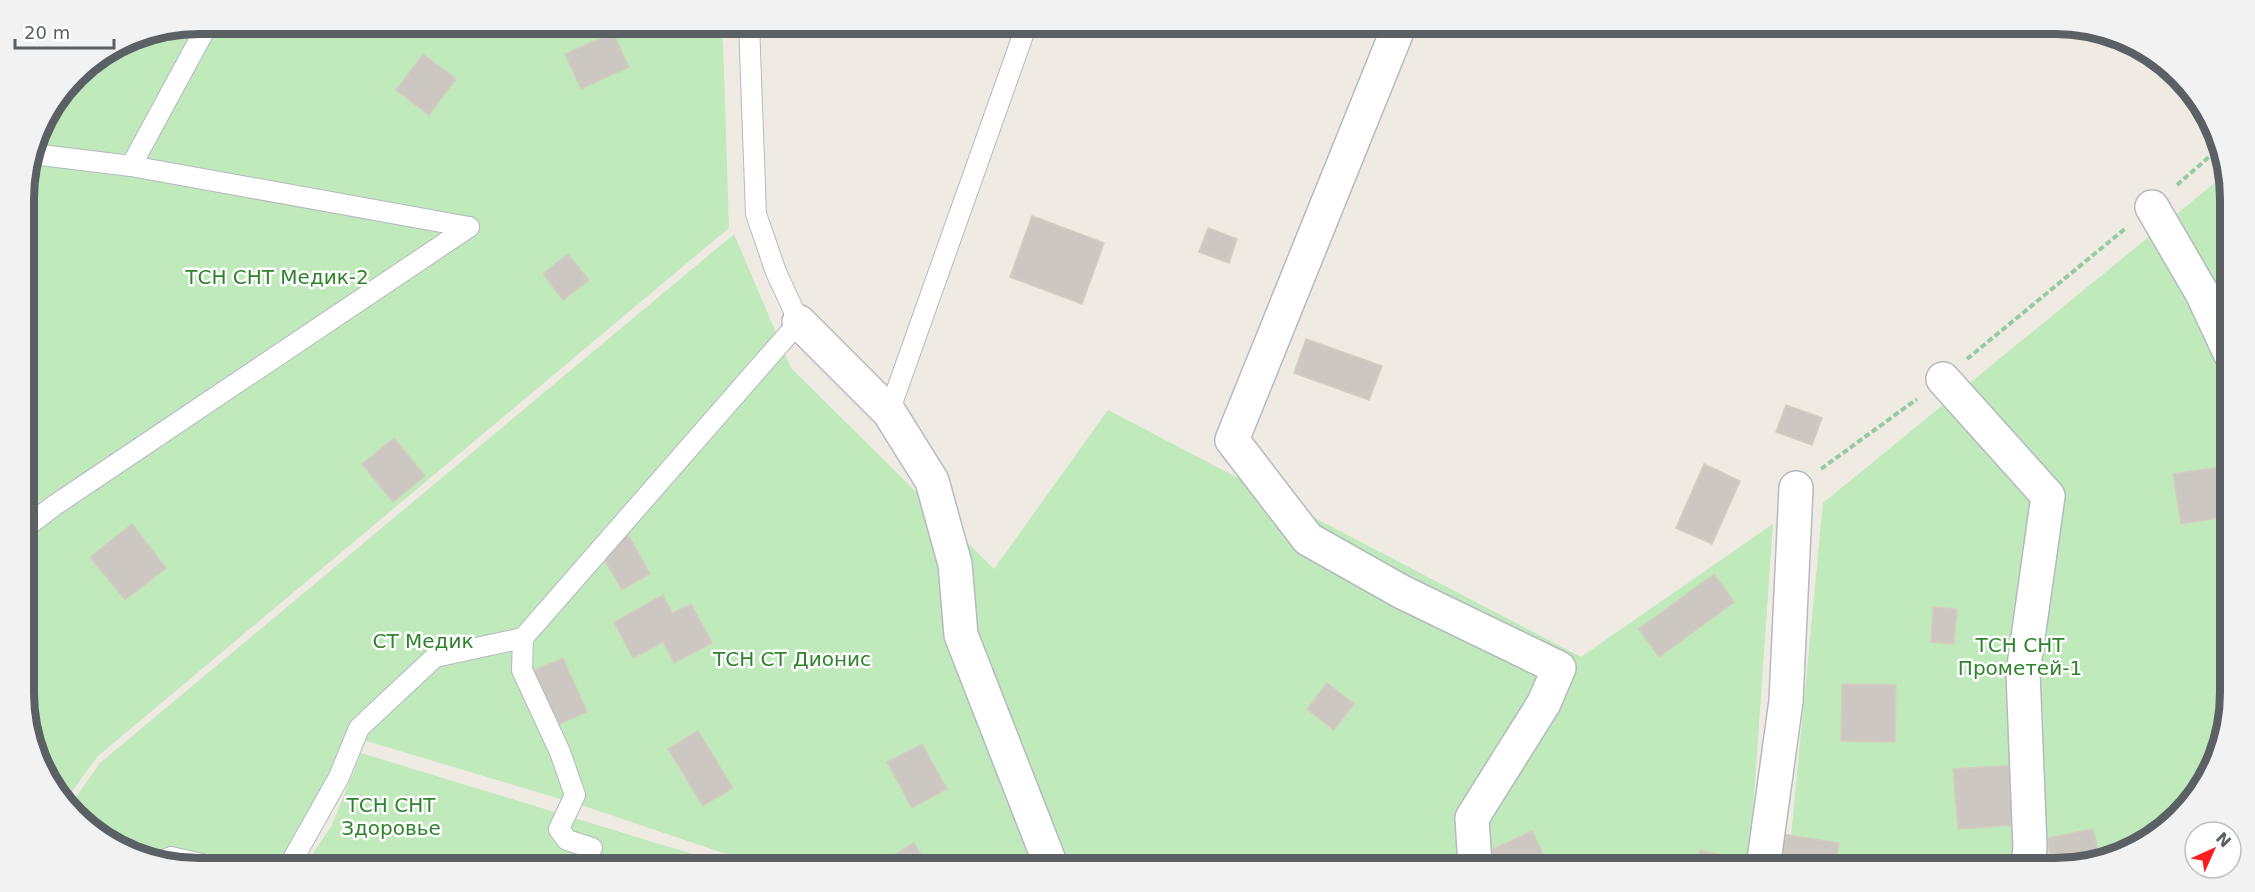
<svg xmlns="http://www.w3.org/2000/svg" width="2255" height="892" viewBox="0 0 2255 892" font-family="'DejaVu Sans',sans-serif">
<rect width="100%" height="100%" fill="#efebe3"/>
<g fill="#c0e9bc">
<path d="M199,24H719L723,43L729,228L98,756L64,802L27,727L24,187L42,122L83,68L132,37Z"/>
<path d="M2228,172L2229,176L2231,693L2222,750L2162,832L2067,868H1788L1823,503Z"/>
<path d="M734,234L791,368L994,569L1108,410L1581,657L1773,524L1749,868H768L587,807L363,740L285,868H199L142,859L68,808L100,763Z"/>
<path d="M361,753L738,868H303L332,825Z"/>
</g>
<g fill="#ccc8c1" stroke="#d4cdc0" stroke-width="1.5">
<path d="M613,33L629,67L581,89L565,54Z"/>
<path d="M423,54L456,79L429,115L396,90Z"/>
<path d="M1032,216L1104,243L1082,304L1010,277Z"/>
<path d="M1208,228L1237,239L1229,263L1199,252Z"/>
<path d="M568,254L589,280L563,300L543,274Z"/>
<path d="M1306,339L1382,366L1369,400L1294,373Z"/>
<path d="M1786,405L1822,418L1812,445L1776,432Z"/>
<path d="M394,438L425,476L393,502L362,464Z"/>
<path d="M1704,464L1740,481L1712,544L1676,528Z"/>
<path d="M2226,466L2230,495V516L2181,524L2173,474Z"/>
<path d="M132,524L166,568L125,600L90,557Z"/>
<path d="M626,531L650,574L622,590L604,559Z"/>
<path d="M1714,574L1734,602L1659,657L1639,629Z"/>
<path d="M663,595L672,613L691,604L712,643L674,663L663,642L633,658L614,622Z"/>
<path d="M1933,607L1957,609L1954,644L1931,642Z"/>
<path d="M27,638L36,647L27,656Z"/>
<path d="M563,658L587,712L557,725L533,671Z"/>
<path d="M1327,683L1354,704L1334,730L1307,709Z"/>
<path d="M1842,684L1896,685L1895,742L1841,741Z"/>
<path d="M698,731L733,788L703,806L668,749Z"/>
<path d="M922,744L947,789L912,808L887,762Z"/>
<path d="M2015,765L2019,825L1958,829L1953,769Z"/>
<path d="M2093,829L2099,856L2067,868H2053L2047,838Z"/>
<path d="M1532,831L1546,861L1532,868H1499L1491,850Z"/>
<path d="M1782,834L1839,843L1835,868H1777Z"/>
<path d="M914,843L929,868H872Z"/>
<path d="M1700,850L1746,861L1744,868H1696Z"/>
</g>
<g fill="none" stroke-linecap="round" stroke-linejoin="round">
<defs>
<g id="lane">
<path d="M33,154L131,166L208,24"/>
<path d="M131,166L469,227"/>
<path d="M889,412L1027,24"/>
<path d="M26,527L55,505L469,227"/>
<path d="M523,638L522,670L560,752L575,795L559,829L567,840L592,848"/>
<path d="M160,862L171,857L219,868"/>
<path d="M288,868L339,777L359,728L435,657L523,638L799,322L776,272L756,214L749,24"/>
</g>
<g id="street">
<path d="M1400,24L1232,440L1308,539L1402,592L1559,668L1544,703L1472,818L1475,865L1477,868"/>
<path d="M2152,207L2202,293L2230,353"/>
<path d="M799,322L889,412L932,481L955,564L961,635L1052,868"/>
<path d="M1943,379L2048,496L2023,673L2030,847L2028,868"/>
<path d="M1763,868L1786,701L1796,488"/>
</g>
</defs>
<use href="#lane" stroke="#b5babe" stroke-width="22"/>
<use href="#street" stroke="#b5babe" stroke-width="36"/>
<g stroke="#95cba0" stroke-width="4" stroke-dasharray="6 3" stroke-linecap="butt">
<path d="M2177,185L2218,149"/>
<path d="M1967,359L2126,228"/>
<path d="M1821,469L1917,399"/>
</g>
<use href="#lane" stroke="#fff" stroke-width="20"/>
<use href="#street" stroke="#fff" stroke-width="33"/>
</g>
<g text-anchor="middle" dominant-baseline="central" stroke-width="5" stroke-linejoin="round" paint-order="stroke">
<g font-size="20" fill="#2f832c" stroke="#fff">
<text x="277" y="277">ТСН СНТ Медик-2</text>
<text x="423" y="641">СТ Медик</text>
<text x="2020" y="645">ТСН СНТ<tspan x="2020" dy="23">Прометей-1</tspan></text>
<text x="792" y="659">ТСН СТ Дионис</text>
<text x="391" y="805">ТСН СНТ<tspan x="391" dy="23">Здоровье</tspan></text>
</g>
</g>
<path d="M0 0H2255V892H0ZM199 34H2055A165 165 0 0 1 2220 199V693A165 165 0 0 1 2055 858H199A165 165 0 0 1 34 693V199A165 165 0 0 1 199 34Z" fill="#f2f2f3" fill-rule="evenodd"/>
<path fill="none" stroke="#5b6065" stroke-width="8" d="M199 34H2055A165 165 0 0 1 2220 199V693A165 165 0 0 1 2055 858H199A165 165 0 0 1 34 693V199A165 165 0 0 1 199 34Z"/>
<g transform="translate(2213 850) rotate(45)"><circle r="28" fill="#ffffff" stroke="#bdbfc1" stroke-width="1.5"/>
<path d="M0-4.5L10 22L0 15L-10 22Z" fill="#fa1e1e"/>
<text y="-9" font-size="16" font-weight="bold" text-anchor="middle" fill="#5b6065">N</text>
</g>
<path d="M15 39v9h99v-9" fill="none" stroke="#5b6065" stroke-width="3"/>
<text x="24" y="39" font-size="18" fill="#5b6065" stroke="#ffffff" stroke-width="4.5" paint-order="stroke">20 m</text>
</svg>
